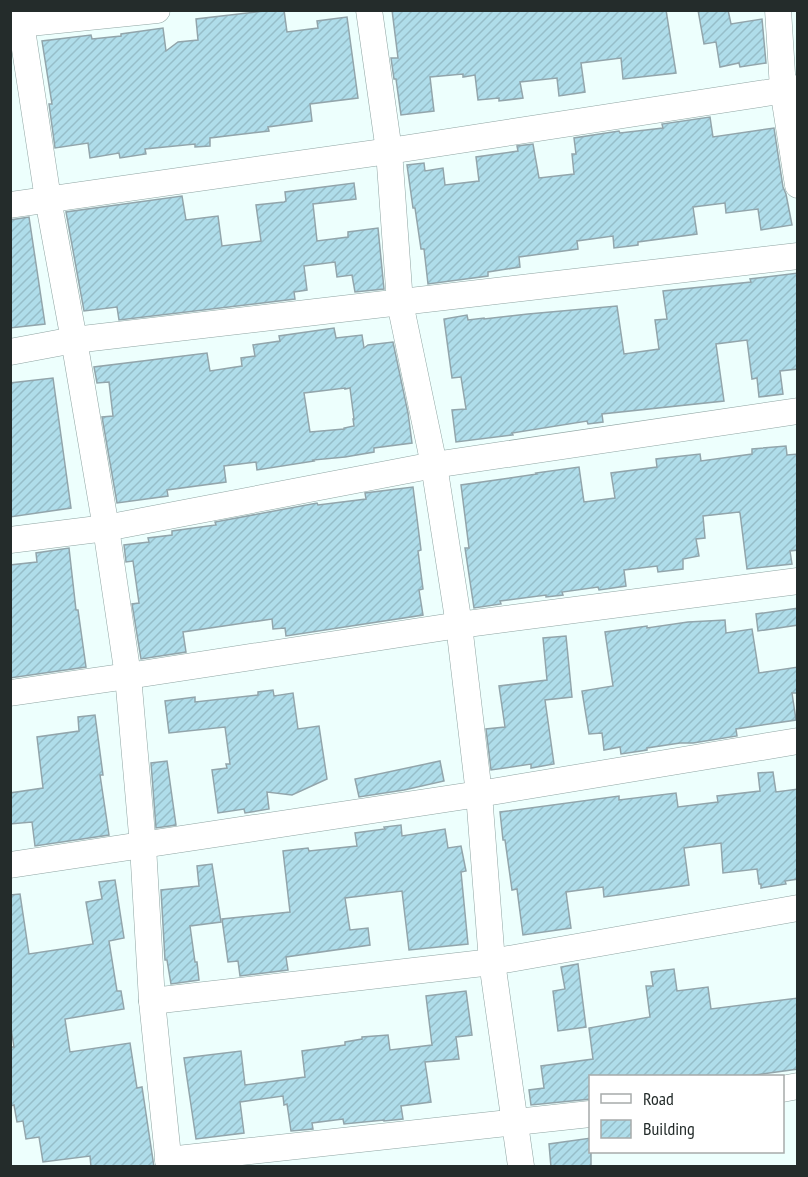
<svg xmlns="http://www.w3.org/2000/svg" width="808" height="1177" viewBox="0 0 808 1177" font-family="'PT Sans Narrow',sans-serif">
<defs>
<pattern id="building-hatch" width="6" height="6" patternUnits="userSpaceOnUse" patternTransform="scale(1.5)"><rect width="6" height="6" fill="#afddea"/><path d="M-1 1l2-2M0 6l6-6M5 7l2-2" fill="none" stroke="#96bec9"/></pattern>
</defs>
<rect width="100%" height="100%" fill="#edfffd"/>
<g fill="url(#building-hatch)" stroke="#92a5ab" stroke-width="1.5" fill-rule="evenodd">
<path d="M272,10H284L287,32L318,28L317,21L347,17L358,98L310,104L312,121L268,127L269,131L210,138V146L195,147V144L145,149L146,154L120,158L119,153L90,158L88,143L55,148L49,104H52L42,41L91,35L92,39L121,36V34L163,28L166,51L178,42L198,40L196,19Z"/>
<path d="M392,10H666L676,73L623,79L621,58L581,63L585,92L559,96L557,78L520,82L523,98L499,101V98L478,100L475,75L463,77V74L430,77L434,111L401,115L396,79H394L391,58H398Z"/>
<path d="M698,10H728L731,24L762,19L766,63L740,67L739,63L720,67L716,42L704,44Z"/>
<path d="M710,117L713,137L774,128L783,187L786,194L792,225L761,230L758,209L726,213L725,203L693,207L697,234L638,242V245L614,248L613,236L577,241L578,249L519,257L520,267L488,272V276L428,284L424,249H421L415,208H413L407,165L424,163L425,171L443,168L445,185L479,181L476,157L518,151L517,146L533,144L539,178L574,174L572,154H576L574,138L619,131L620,133L663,128L662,124Z"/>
<path d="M354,183L356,199L313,204L317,241L348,237V232L378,228L384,289L355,292L352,275L337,277L335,262L304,266L307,290L294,292L295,299L119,320L117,307L84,311L66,212L182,196L186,220L218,216L222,246L261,241L256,205L284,202L286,201L285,192Z"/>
<path d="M29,217L45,324L10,328V220Z"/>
<path d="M798,273V369L780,371L783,394L759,397L757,378L752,379L747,340L716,344L724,401L602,414L603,422L588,424L587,421L512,433L513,435L456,442L452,410L466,409L461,377L452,378L444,319L467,315L468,320L484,318V319L528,314L617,306L624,354L659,349L655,320L667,319L663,291L751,282L750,279Z"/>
<path d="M334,328L336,338L362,335L364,348L368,345L393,342L408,413L412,443L374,448V452L345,457L313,460L314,461L257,470L256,462L224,466L226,482L167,490L168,496L117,503L102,417L113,416L109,382L97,383L94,367L207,353L210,371L242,366L241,358L255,356L253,345L280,341L279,336ZM345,388V389L350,388L354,419H353L354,426L344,428V429L310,432L304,393Z"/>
<path d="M53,378L71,508L10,517V383Z"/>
<path d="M786,446L787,455L798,454V550L790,551L792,564L747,569L740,513L739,512L703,516L705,538L696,539L699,556L683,559V569L658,572L657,566L624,570L626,586L599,590L598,587L562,592L563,595L546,597V595L500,601L501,604L474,608L465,548H469L461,485L537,474L536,473L579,467L584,502L615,498L611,473L657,467L656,459L700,454L701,461L752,454V449Z"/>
<path d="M413,487L421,550L418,551L423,589L419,590L423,615L286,636L285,628L273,629L272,619L183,632L186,652L141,659L132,604L139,603L133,561L126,562L124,545L149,542L148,538L172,535V531L216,525L215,522L317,503L318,505L366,499L365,493Z"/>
<path d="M69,548L76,610H78L86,667L10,678V565L37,562L36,553Z"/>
<path d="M798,608V625L758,631L756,614Z"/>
<path d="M725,620L726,633L752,629L759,673L798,667V693H792L796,720L736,729L737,736L693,743H680L647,748V750L621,754L620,747L604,750L602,733L589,734L582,691L613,686L605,632L647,626V628L688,622Z"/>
<path d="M566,636L572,697L545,700L554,764L531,768V764L491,770L486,729L505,727L499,686L547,680L543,638Z"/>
<path d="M273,690L274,696L293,693L298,729L319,726L327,779L292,795L267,792L269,809L245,813L244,809L218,813L212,770L227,768L226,764H230L225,727L169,733L165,701L195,697V702L258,695V692Z"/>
<path d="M95,715L103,775H100L109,835L35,846L32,822L10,824V793L43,788L37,737L79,731L78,717Z"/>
<path d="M167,761L176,825L156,828L151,763Z"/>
<path d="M440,761L444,781L404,790L359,797L355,779Z"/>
<path d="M773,772L776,792L798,789V879L785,881L786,884L761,888V884H759L757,869L723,873L721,843L684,848L689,885L604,897L603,887L566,892L571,928L523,935L517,889L512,890L505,840H503L500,812L619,796V800L676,793L678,807L718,802L717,796L760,791L758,773Z"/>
<path d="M401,825L402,836L445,829L448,848L461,846L466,871L461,872L468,944L409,950L402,891L345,898L350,930L368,928L370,945L286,957L288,970L240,976L238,961L228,962L222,919L290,912L283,851L308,848L309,851L357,846L355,833L385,829L384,827Z"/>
<path d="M212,864L221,922L190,926L195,962H197L199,980L171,984L167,960H165L161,890L199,886L197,866Z"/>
<path d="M115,880L124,938L109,941L117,991H121L124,1009L65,1019L70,1052L130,1043L137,1088L142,1087L154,1167H91L90,1156L43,1162L39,1137L26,1139L23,1121L17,1122L14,1105L10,1106V1047H14L10,1023V895L20,894L29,954L62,949L93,944L86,902L102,899L99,882Z"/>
<path d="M578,964L586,1027L558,1031L553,991L565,989L561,967Z"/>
<path d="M674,969L677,991L708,987L711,1009L798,998V1069L741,1077H591V1099L531,1105L529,1090L544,1088L541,1066L593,1059L589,1028L650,1017L646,986H653L651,972Z"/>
<path d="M466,991L472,1035L456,1037L459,1059L425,1062L431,1102L401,1106L403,1119L384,1121V1120L344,1124L343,1119L312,1123L313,1129L291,1131L287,1104L284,1105L283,1096L240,1102L244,1133L196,1139L184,1058L241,1051L245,1085L305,1077L302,1051L345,1045V1042L362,1039V1037L388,1035L390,1050L432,1045L426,996Z"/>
<path d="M591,1138V1167H551L549,1144Z"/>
</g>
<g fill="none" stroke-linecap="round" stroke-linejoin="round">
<defs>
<g id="minor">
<path d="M19,10L48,199L74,340L106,528L128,676L143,846L152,1001L169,1166"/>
<path d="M369,10L389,151L400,303L434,465L459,625L479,794L492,962L521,1166"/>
<path d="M778,10L783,89L798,185"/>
<path d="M10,25L157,10"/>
<path d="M10,205L389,151L798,88"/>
<path d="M10,352L74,340L798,256"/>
<path d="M10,540L106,528L434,465L798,411"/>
<path d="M10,693L128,676L459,625L798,581"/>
<path d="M10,865L479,794L798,741"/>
<path d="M152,1001L492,962L798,908"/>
<path d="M782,1089L798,1086"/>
<path d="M168,1160L590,1114"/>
</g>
</defs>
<use href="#minor" stroke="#8fa4a2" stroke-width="27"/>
<use href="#minor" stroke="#fff" stroke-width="26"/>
</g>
<rect width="808" height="1177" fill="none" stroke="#242c2b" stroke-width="24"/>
<rect x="589" y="1075" width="195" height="78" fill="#ffffff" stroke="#a7abaa" stroke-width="1.5"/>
<rect x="601" y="1094" width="30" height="9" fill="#ffffff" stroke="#a7abaa" stroke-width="1.5"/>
<text x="643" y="1105" font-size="18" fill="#242c2b">Road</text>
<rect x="601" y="1120" width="30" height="18" fill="url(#building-hatch)" stroke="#a7abaa" stroke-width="1.5"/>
<text x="643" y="1135" font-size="18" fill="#242c2b">Building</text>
</svg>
